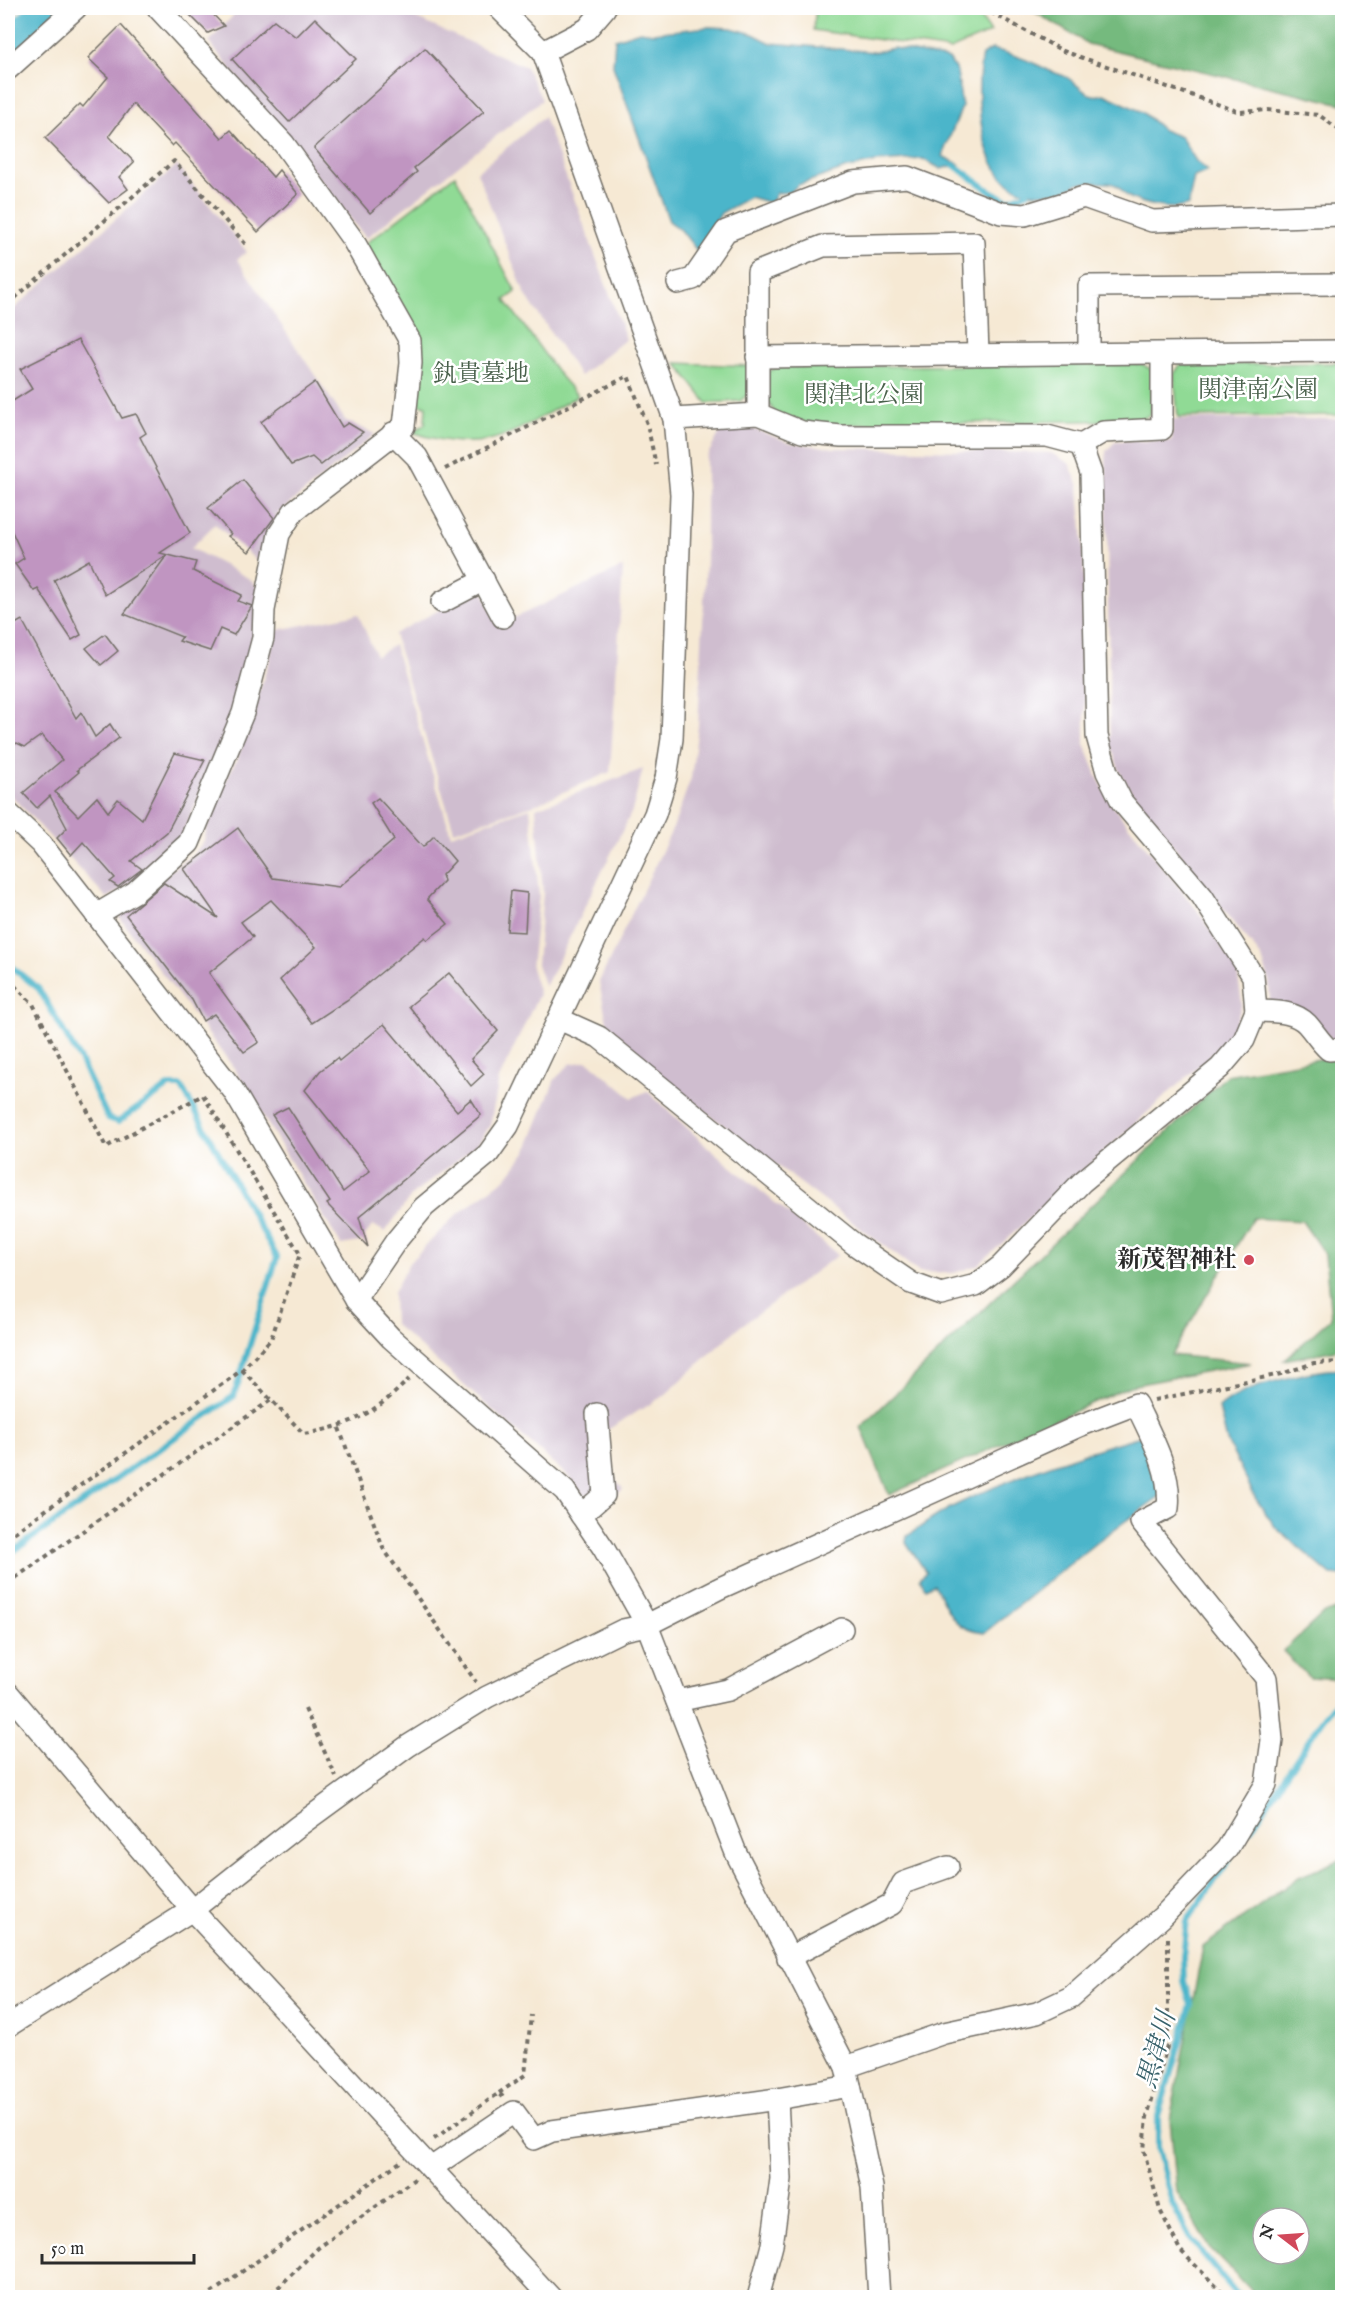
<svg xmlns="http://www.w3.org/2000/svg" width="1350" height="2305" viewBox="0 0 1350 2305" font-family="'IM FELL English','Noto Serif JP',serif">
<rect width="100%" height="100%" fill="#fff"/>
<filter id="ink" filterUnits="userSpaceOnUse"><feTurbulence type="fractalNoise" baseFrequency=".0167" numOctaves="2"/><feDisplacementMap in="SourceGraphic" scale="12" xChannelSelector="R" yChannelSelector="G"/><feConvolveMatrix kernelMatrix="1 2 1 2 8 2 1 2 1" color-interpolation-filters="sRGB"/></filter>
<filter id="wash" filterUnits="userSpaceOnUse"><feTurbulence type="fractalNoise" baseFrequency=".008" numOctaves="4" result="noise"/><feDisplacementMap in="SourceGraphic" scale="24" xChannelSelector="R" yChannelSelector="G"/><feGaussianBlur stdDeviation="1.35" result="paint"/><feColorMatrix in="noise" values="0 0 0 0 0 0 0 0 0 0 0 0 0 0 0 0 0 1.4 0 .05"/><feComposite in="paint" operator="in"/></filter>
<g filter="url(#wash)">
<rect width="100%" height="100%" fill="#f6e9d4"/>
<g fill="#cfbdcf">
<path d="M240,8H392L526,67L542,100L366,238L209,42Z"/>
<path d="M544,117L626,339L580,376L525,294L477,172Z"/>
<path d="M177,165L247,252L237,259L345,420L375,434L276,515L281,521L263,566L215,524L191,548L248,578L262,591L254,649L221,744L182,836L146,874L107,898L8,792V314Z"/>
<path d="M1172,419H1342V1040L1335,1041L1270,1001L1269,980L1262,958L1134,796L1120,773L1110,743L1106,451L1116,441H1172Z"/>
<path d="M725,423L748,427L792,443L834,448L1051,453L1069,463L1079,486L1084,563L1085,745L1098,778L1114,808L1197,910L1237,970L1242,1004L1231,1037L978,1265L954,1273L919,1272L695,1104L609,1032L599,982L673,828L691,778L698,726L706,559V458Z"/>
<path d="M623,567L610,772L533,805L454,831L394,634L481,588L499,625Z"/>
<path d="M358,614L376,656L394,645L451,835L530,808L539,895L531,968L539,994L499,1079L490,1125L477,1145L412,1195L385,1232L373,1225L360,1242L341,1245L234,1068L114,910L193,855L204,841L212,808L238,757L270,659L273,631Z"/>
<path d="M643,769L632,811L545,987L537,964L543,893L536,808Z"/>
<path d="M588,1061L632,1098L647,1091L709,1148L838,1255L738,1328L665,1395L607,1430L609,1471L623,1489L597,1512L569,1477L394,1324L393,1293L409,1263L455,1216L506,1178L526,1152L555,1079L570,1064Z"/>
</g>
<g fill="#90da95" stroke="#5e8260" stroke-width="1.5">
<path d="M816,8H960L978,14L991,32L950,50L813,30Z"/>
<path d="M455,175L516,292L505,300L561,377L578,396C515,431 488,458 412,432L425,424L426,406L418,404L413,395L414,345L360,248Z"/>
<path d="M676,363L750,366L751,392L740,401L707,403Z"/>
<path d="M1342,363V415L1178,417L1174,374L1180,365Z"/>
<path d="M1142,364L1152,370L1151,413L1142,420L815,425L776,414L767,401L768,372L777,367Z"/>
</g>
<g fill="#74ba7e" stroke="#507254" stroke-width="1.5" fill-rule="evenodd">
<path d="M1028,8H1342V104L1088,44Z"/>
<path d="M1342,1055V1349L1284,1360L1331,1318L1325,1255L1302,1221L1253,1218L1171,1355L1251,1363L1130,1386L889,1495L861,1427L1227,1075Z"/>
<path d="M1342,1609V1679L1309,1677L1283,1651L1324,1613Z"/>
<path d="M1342,1859V2297H1258L1209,2247L1177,2192L1170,2120L1203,1947L1299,1877ZM1263,2218H1299V2254H1263Z"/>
</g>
<g fill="#4cb5ca" stroke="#3c707a" stroke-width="1.5">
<path d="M709,27L731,28L753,34L771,43L875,52L894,48L949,59L957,72L962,107L942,156L959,164L941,169L923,159L876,162L845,169L798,185L790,192L777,193L771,203L750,197L721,213L698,252L681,230L669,221L613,66L615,39L640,31L653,33Z"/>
<path d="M992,49C1013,54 1031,61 1050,71C1056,74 1062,74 1068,78C1080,86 1088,100 1104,94L1142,112L1163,130L1181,137L1196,161L1208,171L1194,177L1188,205C1172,212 1141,204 1127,196C1123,193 1121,188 1116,185C1107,181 1089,183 1078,183C1065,193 1052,194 1035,193C978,190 974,97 982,55Z"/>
<path d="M1342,1369V1576L1331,1575L1276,1528L1256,1499L1227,1441L1219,1408C1241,1386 1311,1370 1342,1369Z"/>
<path d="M1141,1436L1163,1494L1102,1538L984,1633C951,1630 948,1609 934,1584L925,1588L920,1578L926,1572L906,1542L907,1536C922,1526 938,1514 954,1506C1013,1476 1078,1454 1141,1436Z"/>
</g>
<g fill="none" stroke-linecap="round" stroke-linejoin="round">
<g stroke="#4cb5ca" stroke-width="6">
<path d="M954,165L990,191L1008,200L1027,193"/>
<path d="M8,964L39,989L79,1058L108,1118L118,1122L169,1086H181L277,1257L234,1396L8,1555"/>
<path d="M1250,1830L1321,1722L1342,1694"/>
<path d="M1229,1860L1187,1921L1183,1957L1184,1981L1191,2005L1158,2116V2149L1172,2203L1190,2238L1240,2298"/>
</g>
<path stroke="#4cb5ca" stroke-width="36" d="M8,47L54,8"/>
</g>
<g id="blocks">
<g fill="#c095c1">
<path d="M183,8H207L224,26L208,33Z"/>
<path d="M315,18L356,59L289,122L232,59L274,20L296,37Z"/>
<path d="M121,25L222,138L231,130L273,177L279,170L298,194L258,232L175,143L172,146L133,104L109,136L134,162L119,177L128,189L109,203L45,138L80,104L83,107L108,77L88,58Z"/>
<path d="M425,48L484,111L414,168L417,172L370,213L314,148Z"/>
<path d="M78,340L122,418L136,414L146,433L140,437L190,533L160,553L196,562L193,571L242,595L238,601L252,606L234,635L220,629L210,651L179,641L182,637L124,614L167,555L105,595L89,560L54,580L81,635L72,640L38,589L34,591L15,564L24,558L8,523V404L32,389L20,369Z"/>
<path d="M315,382L342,427L348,423L363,432L321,465L312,457L291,465L261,422Z"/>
<path d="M243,480L274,518L249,552L228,536L231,534L208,508Z"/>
<path d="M22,620L76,718L81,712L95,737L110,724L119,738L77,770L79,772L55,792L78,816L97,797L108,812L118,799L142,819L175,753L205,760L167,832L131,861L142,869L118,887L110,882L115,878L83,842L71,855L57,838L67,828L50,796L37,808L23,793L62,760L42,735L25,747L17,743L8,747V628Z"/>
<path d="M105,634L118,651L101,665L86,648Z"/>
<path d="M378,798L423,847L434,836L455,861L442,875L444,881L427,899L448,924L427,940L425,937L347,1000L312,1023L280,980L316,947L271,900L241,922L253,937L209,973L259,1042L244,1052L214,1014L203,1021L192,1000L126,915L164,883L218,918L184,869L238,828L273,878L339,887L394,840L371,803Z"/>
<path d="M511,891L527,893L525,932L507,931Z"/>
<path d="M449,973L498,1031L471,1059L484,1074L471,1086L409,1006Z"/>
<path d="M384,1024L457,1111L471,1099L481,1115L359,1217L368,1247L327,1204L330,1202L272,1115L288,1107L343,1192L370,1171L305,1090L320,1071L337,1058L339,1061Z"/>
</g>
</g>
</g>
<g filter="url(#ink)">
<use href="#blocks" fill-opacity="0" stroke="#726e66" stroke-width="1.5"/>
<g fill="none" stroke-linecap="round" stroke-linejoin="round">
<defs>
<g id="minor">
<path d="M543,52L587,29L605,8"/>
<path d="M8,69L76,8"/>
<path d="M678,283L693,279L726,231L853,182L907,177L1001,213L1025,215L1084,197L1152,221L1342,215"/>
<path d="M1089,352V286L1342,284"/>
<path d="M757,357L1342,351"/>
<path d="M758,414V272L823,246L974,243L978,353"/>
<path d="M393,433L417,457L503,617"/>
<path d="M1081,445L1103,432L1162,429V354"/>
<path d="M442,602L484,580"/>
<path d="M8,813L41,844L233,1090L356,1300L391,1338L565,1491L604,1549L647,1625L736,1853L846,2067L872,2187L879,2298"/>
<path d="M96,915L135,892L189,843L243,713L263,638L264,610L279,534L294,511L404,426L411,363L410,341L353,240L284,144L158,8"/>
<path d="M1256,1011C1273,1012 1294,1010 1307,1024C1315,1033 1320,1042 1329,1050L1342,1049"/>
<path d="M559,1019L599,1037L854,1244L911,1283L941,1294L976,1285L1001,1266L1082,1182L1220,1068L1244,1040L1256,1011L1253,976L1202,896L1122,802L1107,772L1097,736L1091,473L1081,445L1047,436H841L802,432L758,414L674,419"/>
<path d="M356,1300L396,1241L424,1207L488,1154L508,1126L655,814L666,778L672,739L681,494L674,419L543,52L499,8"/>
<path d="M581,1515L604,1495L597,1414"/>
<path d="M8,1693L192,1910L551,2298"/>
<path d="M677,1701L728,1690L842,1629"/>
<path d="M788,1958L892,1904L903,1883L948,1867"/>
<path d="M8,2026L192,1910L297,1827L408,1746L487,1697L623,1630L647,1625L720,1588L1079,1426L1136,1404C1151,1436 1172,1472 1168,1508L1141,1522L1266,1678L1272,1740L1266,1784L1227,1849L1162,1917L1071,1997L1037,2013L944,2033L846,2067"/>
<path d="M431,2168L514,2112L534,2139L552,2131L777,2099L850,2086"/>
<path d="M758,2298L772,2245L781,2179L777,2099"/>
</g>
</defs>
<use href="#minor" stroke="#726e66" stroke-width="24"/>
<g stroke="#726e66" stroke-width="4" stroke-dasharray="4.5 4.5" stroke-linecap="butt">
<path d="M983,8L1063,51L1240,112L1268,110L1319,115L1342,132"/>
<path d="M8,304L174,161L248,247"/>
<path d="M445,469L628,376L647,424L656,465"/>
<path d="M8,979L33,1004L106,1147L203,1095L300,1254L271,1339L242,1370L8,1537"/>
<path d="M242,1370L304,1434C350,1426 376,1413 409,1379"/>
<path d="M1154,1400L1281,1374L1314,1363L1342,1362"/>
<path d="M339,1428L383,1548L476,1682"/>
<path d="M8,1583L271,1400"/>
<path d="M305,1709L336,1777"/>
<path d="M1168,1938V2043L1147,2117L1144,2151L1160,2210L1180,2250L1228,2298"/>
<path d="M499,2093L525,2075L531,2015"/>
<path d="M434,2139L499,2093L503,2097"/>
<path d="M204,2298L400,2162"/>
<path d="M263,2298L280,2286L318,2248L416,2178"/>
</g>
<use href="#minor" stroke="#fff" stroke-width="21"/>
</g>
</g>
<circle fill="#d1495b" stroke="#fff" stroke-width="2" cx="1249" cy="1260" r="6"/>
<g text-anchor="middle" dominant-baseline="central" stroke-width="5" stroke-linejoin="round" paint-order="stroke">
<g font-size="24" fill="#49604b" stroke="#fff">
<text x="481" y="374">釻貴墓地</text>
<text x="1258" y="390">関津南公園</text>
<text x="864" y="395">関津北公園</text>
</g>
<g font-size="24" font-weight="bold" fill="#2b2b2b" stroke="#fff" text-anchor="end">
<text x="1237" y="1260">新茂智神社</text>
</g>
<g font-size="26" font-style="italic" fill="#38626b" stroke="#fff">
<text transform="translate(1157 2050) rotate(-74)">黒津川</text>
</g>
</g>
<rect width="1350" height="2305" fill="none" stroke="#fff" stroke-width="30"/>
<g transform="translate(1281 2236) rotate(287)"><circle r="28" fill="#ffffff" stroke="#aaaaaa" stroke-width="1.5"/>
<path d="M0-4.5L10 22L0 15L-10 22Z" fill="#d1495b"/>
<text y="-9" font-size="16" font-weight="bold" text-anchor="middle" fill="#2b2b2b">N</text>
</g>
<path d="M42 2254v9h152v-9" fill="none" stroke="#2b2b2b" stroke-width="3"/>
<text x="51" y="2254" font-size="18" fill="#2b2b2b" stroke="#ffffff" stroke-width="4.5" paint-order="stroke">50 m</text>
</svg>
